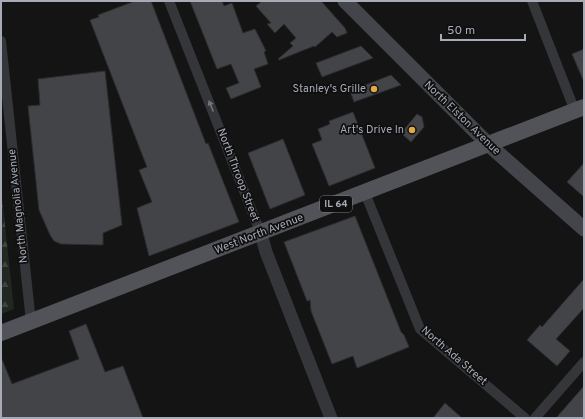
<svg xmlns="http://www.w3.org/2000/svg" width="585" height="419" viewBox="0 0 585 419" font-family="Overpass,sans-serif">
<defs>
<pattern id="forest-firs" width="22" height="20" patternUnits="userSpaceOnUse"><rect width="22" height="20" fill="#202821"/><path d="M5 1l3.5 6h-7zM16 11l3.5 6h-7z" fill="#3e443f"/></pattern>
</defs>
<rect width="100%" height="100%" fill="#141415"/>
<path fill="url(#forest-firs)" d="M1,187L14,309L1,314Z"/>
<g fill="#434448" stroke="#2e2e31">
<path d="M135,1H151L206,144L208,143L239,222L149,256L137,208L152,202L139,170L147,167L90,20L99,17L98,15Z"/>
<path d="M190,1H222L224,6L232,3L243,33L255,29L266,51L264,52L268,64L254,69L261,87L231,99L226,88L239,83L231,64L217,69Z"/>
<path d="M262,1H321L345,28L347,33L337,37L332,32L315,47L314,46L279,60L278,59L293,46L290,43L296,38L284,24L275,33L267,24L271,23L256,6Z"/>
<path d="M361,46L373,58L322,77L316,63Z"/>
<path d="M584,49V82L572,54Z"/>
<path d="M105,71L122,225L103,233V245L61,244L54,241L50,235L39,210L28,106L40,105L38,79Z"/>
<path d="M391,75L401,85L354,102L350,91Z"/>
<path d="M353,112L375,168L329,186L312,144L322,140L318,129L330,124L329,121Z"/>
<path d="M417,114L422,117L424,127L411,142L401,133Z"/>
<path d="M283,139L305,195L270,209L248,153Z"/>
<path d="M584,163V197L567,182Z"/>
<path d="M355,216L401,332L404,335L409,347L357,368L353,356L332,364L311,311L310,300L307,301L284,242Z"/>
<path d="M584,279V308L556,339L570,351L557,366L527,340L540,325L542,327Z"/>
<path d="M86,324L105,372L123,366L143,418H1V357L12,384L79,359L69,331Z"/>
<path d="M584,386V418H556Z"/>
<path d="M445,403L462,418H433Z"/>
</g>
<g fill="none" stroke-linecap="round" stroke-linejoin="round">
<g stroke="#35363a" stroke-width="10">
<path d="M169,1L261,234"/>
<path d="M532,1L575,111"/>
<path d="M1,41L31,322"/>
<path d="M365,193L420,329L525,418"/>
<path d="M535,418L584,362"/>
</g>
<path stroke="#35363a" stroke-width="13" d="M261,234L266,252L331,418"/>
<path stroke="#43454a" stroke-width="15" d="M345,1L489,145L584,229"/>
<path stroke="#525359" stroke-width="16" d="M1,333L584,107"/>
</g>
<defs><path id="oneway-solid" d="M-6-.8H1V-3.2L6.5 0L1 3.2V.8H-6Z"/></defs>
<use fill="#74767e" href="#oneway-solid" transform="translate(211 106) rotate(-112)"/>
<g fill="#e2aa40" stroke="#0f0f10" stroke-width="1.5">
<circle cx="374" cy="89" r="4"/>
<circle cx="412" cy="130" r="4"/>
</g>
<g text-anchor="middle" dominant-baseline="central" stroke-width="3.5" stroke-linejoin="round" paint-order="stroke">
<rect fill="#0f0f10" stroke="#797c84" stroke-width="1" x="320" y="196" width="32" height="16" rx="3"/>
<g font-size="10" font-weight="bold" fill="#a7abb5">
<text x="336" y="204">IL 64</text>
</g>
<g font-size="11" fill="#a7abb5" stroke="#0f0f10" text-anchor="end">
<text x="366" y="89">Stanley's Grille</text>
<text x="404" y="130">Art's Drive In</text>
</g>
<g font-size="11" fill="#a7abb5" stroke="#0f0f10">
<text transform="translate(462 118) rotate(44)">North Elston Avenue</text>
<text transform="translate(238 175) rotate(69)">North Throop Street</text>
<text transform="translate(18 206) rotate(-96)">North Magnolia Avenue</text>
<text transform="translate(259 234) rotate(-21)">West North Avenue</text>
<text transform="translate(454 356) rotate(41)">North Ada Street</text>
</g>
</g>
<rect width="585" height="419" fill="none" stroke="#a7abb5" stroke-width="4"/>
<path d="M441 34v6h84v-6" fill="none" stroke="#a7abb5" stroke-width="2"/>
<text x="447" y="34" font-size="12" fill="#a7abb5" stroke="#0f0f10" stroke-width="3" paint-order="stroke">50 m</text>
</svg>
